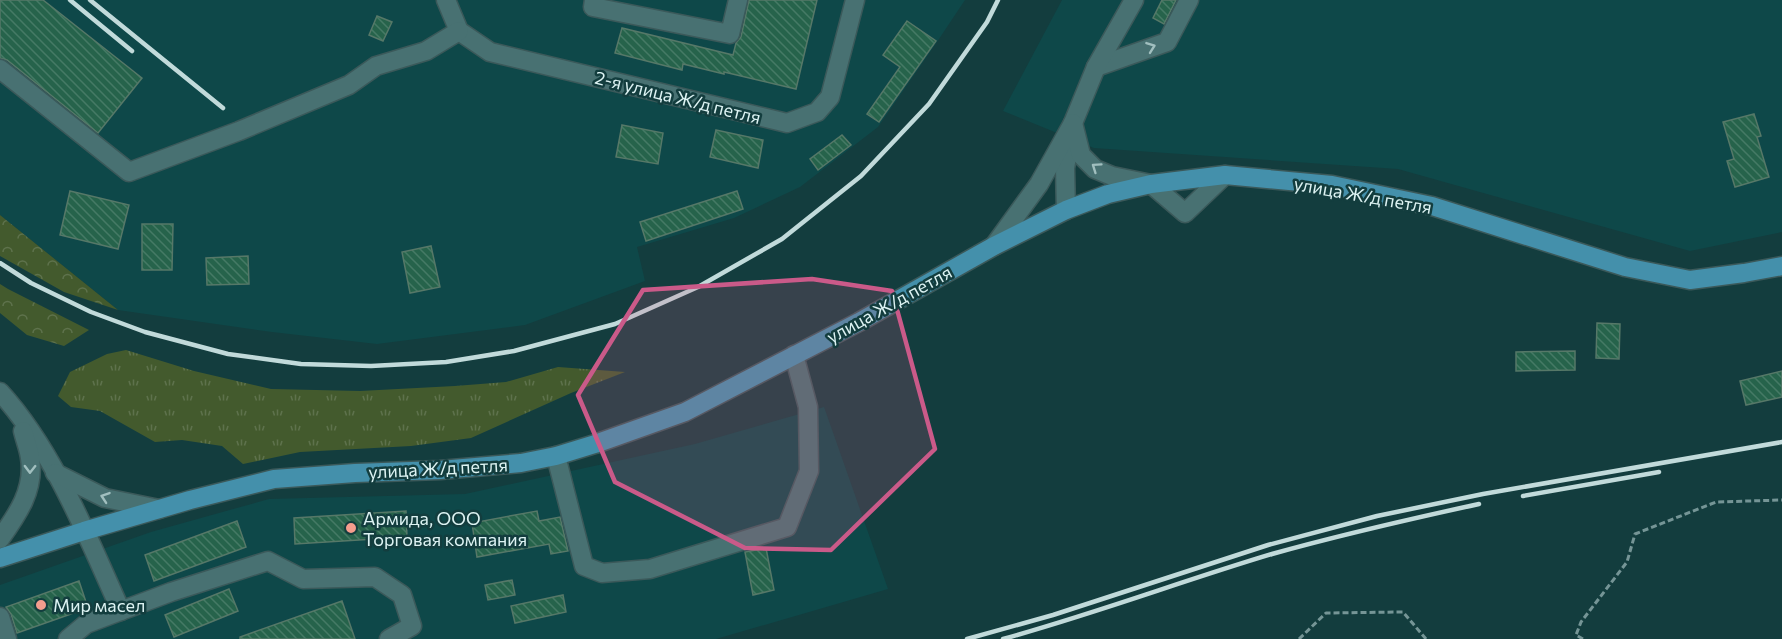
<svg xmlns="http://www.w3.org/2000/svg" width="1782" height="639" viewBox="0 0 1782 639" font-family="Commissioner,sans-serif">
<defs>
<pattern id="grass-tufts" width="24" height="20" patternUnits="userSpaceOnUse" patternTransform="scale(1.5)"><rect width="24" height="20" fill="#435a2d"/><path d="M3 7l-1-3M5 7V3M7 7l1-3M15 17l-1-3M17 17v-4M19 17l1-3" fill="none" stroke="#5e724c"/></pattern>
<pattern id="forest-crowns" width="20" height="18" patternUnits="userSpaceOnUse" patternTransform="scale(1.5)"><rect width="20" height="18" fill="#435a2d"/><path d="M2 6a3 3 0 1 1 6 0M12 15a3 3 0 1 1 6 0" fill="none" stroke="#5e724c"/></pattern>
<pattern id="building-back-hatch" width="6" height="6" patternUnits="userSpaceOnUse" patternTransform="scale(1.5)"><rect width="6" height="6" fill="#26634b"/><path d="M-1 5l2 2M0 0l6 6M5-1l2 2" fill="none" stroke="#457a65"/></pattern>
</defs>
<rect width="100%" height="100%" fill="#133d3e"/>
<g fill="#0e4849">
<path d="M0,0H965L939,39L878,127L800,187L734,218L637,247L645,281L525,325L377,344L272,332L118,310L0,215Z"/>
<path d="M1062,0H1782V232L1690,251L1398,169L1094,148L1003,111Z"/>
<path d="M824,407L888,589L716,639H0V585L151,532L269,499L465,494L695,444Z"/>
</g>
<path fill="url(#grass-tufts)" d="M126,350L194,371L271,389L360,391L455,386L506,382L558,367L625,372L571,393L471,438L411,446L300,452L243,464L222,446L182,440L155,442L100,411L71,407L58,396L70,372L107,354Z"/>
<g fill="url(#forest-crowns)">
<path d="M0,215L118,310L64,292L0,256Z"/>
<path d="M0,284L8,289L89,330L64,346L27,335L0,313Z"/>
</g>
<g fill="url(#building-back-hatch)" stroke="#567868" stroke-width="1.5">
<path d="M0,0H43L142,78L98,133L7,60L0,58Z"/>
<path d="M749,0H817L796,89L724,72V74L683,64L682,70L615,53L622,28L733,55L736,43L741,37Z"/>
<path d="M1162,0H1176L1164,24L1153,18Z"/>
<path d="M377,16L392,22L383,41L369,35Z"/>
<path d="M907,21L936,41L879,122L867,114L900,67L883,55Z"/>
<path d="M1754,114L1761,136L1757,137L1769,177L1735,187L1727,161L1734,159L1723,122Z"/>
<path d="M622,125L663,133L658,164L616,157Z"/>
<path d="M716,130L763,140L758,168L710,157Z"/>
<path d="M842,135L851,145L818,170L810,159Z"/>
<path d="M70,191L129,205L118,249L60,235Z"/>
<path d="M737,191L743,209L646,241L640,222Z"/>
<path d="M142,224H173L172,270H142Z"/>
<path d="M431,246L440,287L410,293L402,252Z"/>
<path d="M248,256L249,284L207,285L206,258Z"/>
<path d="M1597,323L1620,324L1619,359L1596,358Z"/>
<path d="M1575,351V370L1516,371V352Z"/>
<path d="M1782,371V397L1746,405L1740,381Z"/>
<path d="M406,511L407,537L295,544L294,518Z"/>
<path d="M537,511L539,521L560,517L568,551L551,554L549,544L477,557L472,523Z"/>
<path d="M237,521L246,547L154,581L145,555Z"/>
<path d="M766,548L774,590L753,595L745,552Z"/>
<path d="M512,580L515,595L488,600L485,585Z"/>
<path d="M79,581L88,608L17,633L11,614L6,607Z"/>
<path d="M229,589L238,611L174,637L165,615Z"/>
<path d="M563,595L566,612L515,623L511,606Z"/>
<path d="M342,601L355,639H240V637Z"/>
</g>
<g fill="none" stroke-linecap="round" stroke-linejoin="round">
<defs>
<g id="minor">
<path d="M446,0L459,31L490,52L787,123L817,112L830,97L855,0"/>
<path d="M594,0L593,7L730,34L738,0"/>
<path d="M1096,67L1167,42L1189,0"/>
<path d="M0,69L129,172L239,131L349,85L376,66L426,51L459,31"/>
<path d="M1066,210L1065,168L1073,123L1096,67L1134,0"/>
<path d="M994,246L1039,184L1073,123L1081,155L1095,169L1112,176L1151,184L1185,213L1225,175"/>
<path d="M0,392C54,451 88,538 121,611"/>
<path d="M556,456L584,566L602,573L650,569L787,527L809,471L808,407L794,355"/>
<path d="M55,473L105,498L159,509"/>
<path d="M0,539C17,515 35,490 30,458C29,449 25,440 23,431"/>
<path d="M0,617L7,639"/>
<path d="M68,639L86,624L171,592L268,561L303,579L375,577L402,595L412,626L389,639"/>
</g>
<path id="major" d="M0,558L84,531L190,500L274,479L355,473L440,470L521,463L556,456L595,444L685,412L859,322L994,246L1066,210L1108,194L1151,184L1225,175L1332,185L1432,206L1625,267L1690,280L1744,273L1782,266"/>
</defs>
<use href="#minor" stroke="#3b595a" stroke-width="21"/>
<use href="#major" stroke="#3b595a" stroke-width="21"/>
<g stroke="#759596" stroke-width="3" stroke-dasharray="6 3" stroke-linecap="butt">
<path d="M1299,639L1326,613L1403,612L1426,639"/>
<path d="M1583,639L1576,635L1581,622L1627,562L1635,534L1716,502L1782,500"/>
</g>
<use href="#minor" stroke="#487172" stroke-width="18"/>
<use href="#major" stroke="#4490ab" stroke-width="18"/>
<g stroke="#c1dada" stroke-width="4.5">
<path d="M70,0L132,51"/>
<path d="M90,0L223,108"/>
<path d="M0,263L31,283L91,312L145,332L228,354L301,364L371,366L446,362L514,351L615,324L698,287L782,239L861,176L929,104L987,22L998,0"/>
<path d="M1523,496L1659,472"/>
<path d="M967,639L1053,615L1268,545L1377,516L1483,494L1782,442"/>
<path d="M1003,639C1094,614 1182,581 1272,554C1340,535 1410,519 1479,504"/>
</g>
</g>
<defs><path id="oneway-chevron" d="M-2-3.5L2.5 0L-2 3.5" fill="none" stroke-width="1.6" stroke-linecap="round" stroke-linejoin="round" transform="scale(1.5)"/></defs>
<g stroke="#a1bfbf">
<use href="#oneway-chevron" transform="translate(1151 47) rotate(-20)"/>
<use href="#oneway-chevron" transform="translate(1096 167) rotate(-145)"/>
<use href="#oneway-chevron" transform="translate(30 469) rotate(91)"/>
<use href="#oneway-chevron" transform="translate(105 497) rotate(-161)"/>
</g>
<path fill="#ca5a89" fill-opacity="0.2" stroke="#ca5a89" stroke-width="4.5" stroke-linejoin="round" d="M812,279L892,291L935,449L831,550L745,548L615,482L578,395L643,290Z"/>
<g fill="#f49d8d" stroke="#133d3e" stroke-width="2">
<circle cx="351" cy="528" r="6"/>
<circle cx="41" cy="605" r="6"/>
</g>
<g text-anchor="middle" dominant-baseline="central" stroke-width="5" stroke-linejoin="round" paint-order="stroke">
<g font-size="18" fill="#ddf3f3" stroke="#133d3e">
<text transform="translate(678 97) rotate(14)">2-я улица Ж/д петля</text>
<text transform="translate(1363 195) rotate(10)">улица Ж/д петля</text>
<text transform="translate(889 304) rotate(-29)">улица Ж/д петля</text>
<text transform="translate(438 468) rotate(-3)">улица Ж/д петля</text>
</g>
<g font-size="18" fill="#ddf3f3" stroke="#133d3e" text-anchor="start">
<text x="363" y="518">Армида, ООО<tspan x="363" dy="21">Торговая компания</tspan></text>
<text x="53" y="605">Мир масел</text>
</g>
</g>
</svg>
